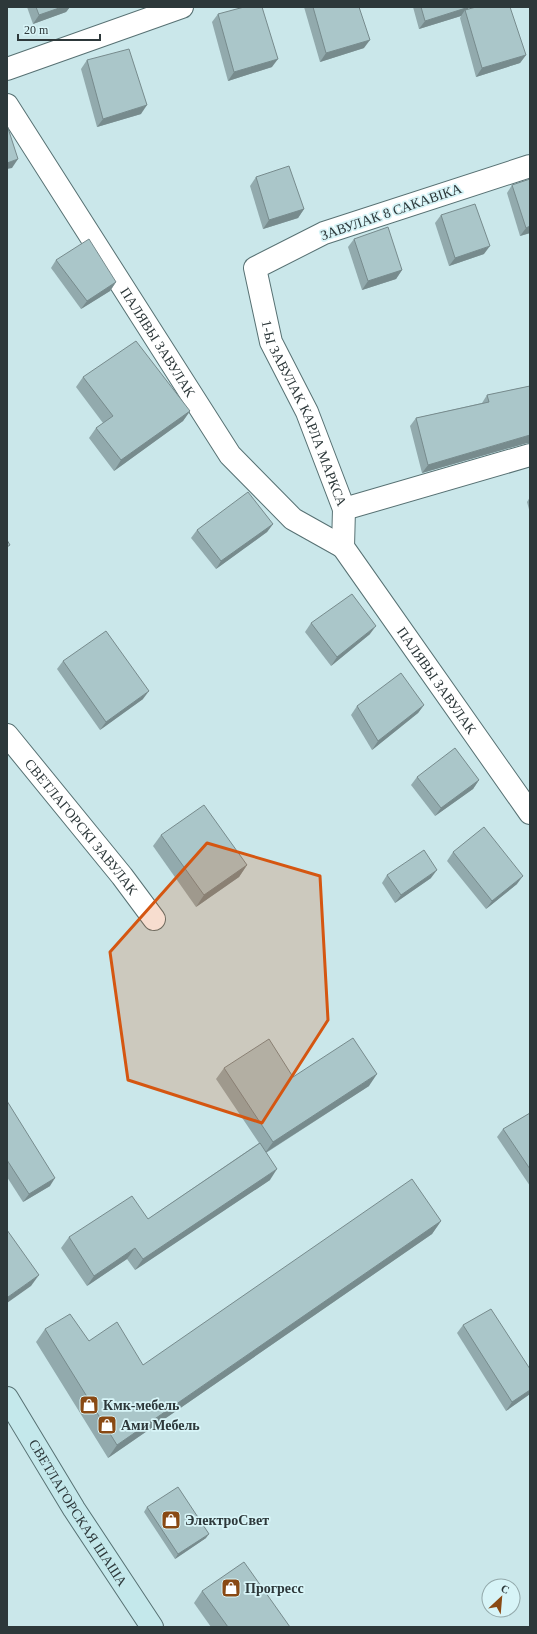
<svg xmlns="http://www.w3.org/2000/svg" width="537" height="1634" viewBox="0 0 537 1634" font-family="'Times New Roman',serif">
<rect width="100%" height="100%" fill="#cae7ea"/>
<g fill="none" stroke-linecap="round" stroke-linejoin="round">
<defs>
<g id="minor">
<path d="M7,69L182,7"/>
<path id="s1" d="M7,105L230,455L293,519L343,547"/>
<path id="s2" d="M530,166L324,233L255,268L271,342L307,412L344,509L530,455"/>
<path id="s3" d="M344,509L343,547L530,813"/>
<path id="s4" d="M7,735L122,876L154,919"/>
</g>
<g id="secondary">
<path id="s5" d="M7,1398L74,1509L152,1627"/>
</g>
</defs>
<use href="#minor" stroke="#577173" stroke-width="24"/>
<use href="#secondary" stroke="#577173" stroke-width="24"/>
<use href="#minor" stroke="#fff" stroke-width="22"/>
<use href="#secondary" stroke="#c4e8eb" stroke-width="22"/>
</g>
<g fill="#92aaad">
<path d="M27,7H70L66,12L33,24Z"/>
<path d="M304,7H359L364,48L320,62Z"/>
<path d="M413,7H469L468,9L526,55L520,63L476,77L460,18L461,16L419,29Z"/>
<path d="M218,14L272,67L228,81L212,22Z"/>
<path d="M87,60L141,114L97,127L81,69Z"/>
<path d="M256,177L304,209L298,218L263,229L250,186Z"/>
<path d="M530,179V233L520,236L507,193L512,185Z"/>
<path d="M441,215L484,254L449,266L435,223Z"/>
<path d="M354,239L402,270L396,279L362,290L348,247Z"/>
<path d="M56,260L116,282L110,291L81,309L51,268Z"/>
<path d="M83,377L190,411L183,421L114,471L89,438L96,428L103,423L76,387Z"/>
<path d="M530,386V444L527,443L422,473L410,426L416,418L482,403L487,395Z"/>
<path d="M530,497V513L527,502Z"/>
<path d="M273,524L267,532L216,569L191,538L197,530Z"/>
<path d="M311,623L370,634L331,666L305,632Z"/>
<path d="M63,661L143,699L100,730L57,669Z"/>
<path d="M424,705L418,713L372,750L351,715L357,706Z"/>
<path d="M417,777L479,780L473,789L435,816L411,785Z"/>
<path d="M161,835L247,865L239,877L196,907L153,846Z"/>
<path d="M453,852L517,884L486,909L447,861Z"/>
<path d="M387,875L431,878L395,903L382,883Z"/>
<path d="M224,1068L369,1086L266,1153L270,1180L135,1270L127,1259L87,1286L61,1248L69,1237L148,1219L259,1143L216,1079Z"/>
<path d="M7,1101L50,1186L23,1202L7,1177Z"/>
<path d="M530,1113V1186L497,1137L503,1129Z"/>
<path d="M441,1221L432,1234L108,1458L36,1342L45,1329L89,1341L143,1365Z"/>
<path d="M463,1325L530,1394L506,1411L457,1333Z"/>
<path d="M147,1507L206,1538L175,1559L144,1512Z"/>
<path d="M202,1591L290,1627H211L194,1603Z"/>
</g>
<g fill="#778b8d">
<path d="M62,7H70L66,12L33,24L39,15Z"/>
<path d="M469,7L466,12L465,10L461,16L419,29L425,21Z"/>
<path d="M370,40L364,48L320,62L326,53Z"/>
<path d="M526,55L520,63L476,77L482,68Z"/>
<path d="M278,59L272,67L228,81L234,72Z"/>
<path d="M147,105L141,114L97,127L103,119Z"/>
<path d="M18,159L12,168L7,169V163Z"/>
<path d="M304,209L298,218L263,229L269,220Z"/>
<path d="M530,226V233L520,236L526,228Z"/>
<path d="M490,246L484,254L449,266L455,258Z"/>
<path d="M402,270L396,279L362,290L368,281Z"/>
<path d="M116,282L110,291L81,309L87,301Z"/>
<path d="M190,411L183,421L114,471L121,460Z"/>
<path d="M530,435V444L527,443L422,473L428,465Z"/>
<path d="M273,524L267,532L216,569L221,561Z"/>
<path d="M376,626L370,634L331,666L337,657Z"/>
<path d="M149,691L143,699L100,730L106,722Z"/>
<path d="M424,705L418,713L372,750L378,741Z"/>
<path d="M479,780L473,789L435,816L441,808Z"/>
<path d="M247,865L239,877L196,907L204,895Z"/>
<path d="M437,870L431,878L395,903L401,895Z"/>
<path d="M523,876L517,884L486,909L492,901Z"/>
<path d="M377,1074L369,1086L265,1153L273,1142Z"/>
<path d="M277,1169L270,1180L135,1270L143,1259Z"/>
<path d="M55,1178L50,1186L23,1202L29,1194Z"/>
<path d="M441,1221L432,1234L108,1458L117,1445Z"/>
<path d="M135,1248L127,1259L87,1286L94,1276Z"/>
<path d="M39,1275L31,1286L7,1303V1298L8,1297Z"/>
<path d="M530,1390V1394L506,1411L512,1402Z"/>
<path d="M209,1534L206,1538L175,1559L178,1554Z"/>
</g>
<g fill="#aac6c9" stroke="#778b8d">
<path d="M36,7H62L39,15Z"/>
<path d="M244,7H262L278,59L234,72L218,14Z"/>
<path d="M313,7H359L370,40L326,53Z"/>
<path d="M421,7H469L425,21Z"/>
<path d="M476,7H510L526,55L482,68L465,10Z"/>
<path d="M129,49L147,105L103,119L87,60Z"/>
<path d="M7,125L18,159L7,163Z"/>
<path d="M289,166L304,209L269,220L256,177Z"/>
<path d="M530,179V226L526,228L512,185Z"/>
<path d="M475,204L490,246L455,258L441,215Z"/>
<path d="M388,227L402,270L368,281L354,239Z"/>
<path d="M89,239L116,282L87,301L56,260Z"/>
<path d="M136,341L190,411L121,460L96,428L113,416L83,377Z"/>
<path d="M530,386V435L428,465L416,418L489,402L487,395Z"/>
<path d="M248,492L273,524L221,561L197,530Z"/>
<path d="M7,540L10,545L7,547Z"/>
<path d="M352,594L376,626L337,657L311,623Z"/>
<path d="M106,631L149,691L106,722L63,661Z"/>
<path d="M401,673L424,705L378,741L357,706Z"/>
<path d="M455,748L479,780L441,808L417,777Z"/>
<path d="M204,805L247,865L204,895L161,835Z"/>
<path d="M484,827L523,876L492,901L453,852Z"/>
<path d="M424,850L437,870L401,895L387,875Z"/>
<path d="M353,1038L377,1074L273,1142L224,1068L269,1039L293,1077Z"/>
<path d="M7,1101L55,1178L29,1194L7,1160Z"/>
<path d="M530,1113V1169L503,1129Z"/>
<path d="M260,1143L277,1169L143,1259L135,1248L94,1276L69,1237L132,1196L148,1219Z"/>
<path d="M412,1179L441,1221L117,1445L45,1329L70,1314L89,1341L117,1322L143,1365Z"/>
<path d="M7,1230L39,1275L8,1297L7,1295Z"/>
<path d="M491,1309L530,1369V1390L512,1402L463,1325Z"/>
<path d="M178,1487L209,1534L178,1554L147,1507Z"/>
<path d="M244,1562L290,1627H228L202,1591Z"/>
</g>
<path fill="#d55611" fill-opacity="0.2" stroke="#d55611" stroke-width="3" stroke-linejoin="round" d="M207,843L320,876L328,1020L262,1123L128,1080L110,952Z"/>
<defs>
<symbol id="shop-square" viewBox="-11 -11 22 22"><rect x="-9" y="-9" width="18" height="18" rx="4" fill="#894913" stroke="#d7f4f7"/><path d="M-5-2.5h2.3a2.7 3.5 0 0 1 5.4 0H5L5.5 6h-11ZM-1.5-2.5h3a1.5 2.3 0 0 0-3 0Z" fill="#fff"/></symbol>
</defs>
<g fill-rule="evenodd">
<use href="#shop-square" x="78" y="1394" width="22" height="22"/>
<use href="#shop-square" x="96" y="1414" width="22" height="22"/>
<use href="#shop-square" x="160" y="1509" width="22" height="22"/>
<use href="#shop-square" x="220" y="1577" width="22" height="22"/>
</g>
<g text-anchor="middle" dominant-baseline="central" stroke-width="3.5" stroke-linejoin="round" paint-order="stroke">
<g font-size="14" fill="#2d383a" stroke="#d7f4f7">
<text transform="translate(391 212) rotate(-19)">ЗАВУЛАК 8 САКАВІКА</text>
<text stroke="none"><textPath href="#s1" startOffset="281">ПАЛЯВЫ ЗАВУЛАК</textPath></text>
<text stroke="none"><textPath href="#s2" startOffset="448">1-Ы ЗАВУЛАК КАРЛА МАРКСА</textPath></text>
<text stroke="none"><textPath href="#s3" startOffset="201">ПАЛЯВЫ ЗАВУЛАК</textPath></text>
<text stroke="none"><textPath href="#s4" startOffset="118">СВЕТЛАГОРСКІ ЗАВУЛАК</textPath></text>
<text stroke="none"><textPath href="#s5" startOffset="135">СВЕТЛАГОРСКАЯ ШАША</textPath></text>
</g>
<g font-size="14" font-weight="bold" fill="#2d383a" stroke="#d7f4f7" text-anchor="start">
<text x="103" y="1405">Кмк-мебель</text>
<text x="121" y="1425">Ами Мебель</text>
<text x="185" y="1520">ЭлектроСвет</text>
<text x="245" y="1588">Прогресс</text>
</g>
</g>
<rect width="537" height="1634" fill="none" stroke="#2d383a" stroke-width="16"/>
<g transform="translate(501 1598) rotate(26)"><circle r="19" fill="#d7f4f7" stroke="#93a9ab"/>
<path d="M0-3L7 15L0 10L-7 15Z" fill="#894913"/>
<text y="-6" font-size="11" font-weight="bold" text-anchor="middle" fill="#2d383a">С</text>
</g>
<path d="M18 34v6h82v-6" fill="none" stroke="#2d383a" stroke-width="2"/>
<text x="24" y="34" font-size="12" fill="#2d383a" stroke="#d7f4f7" stroke-width="3" paint-order="stroke">20 m</text>
</svg>
